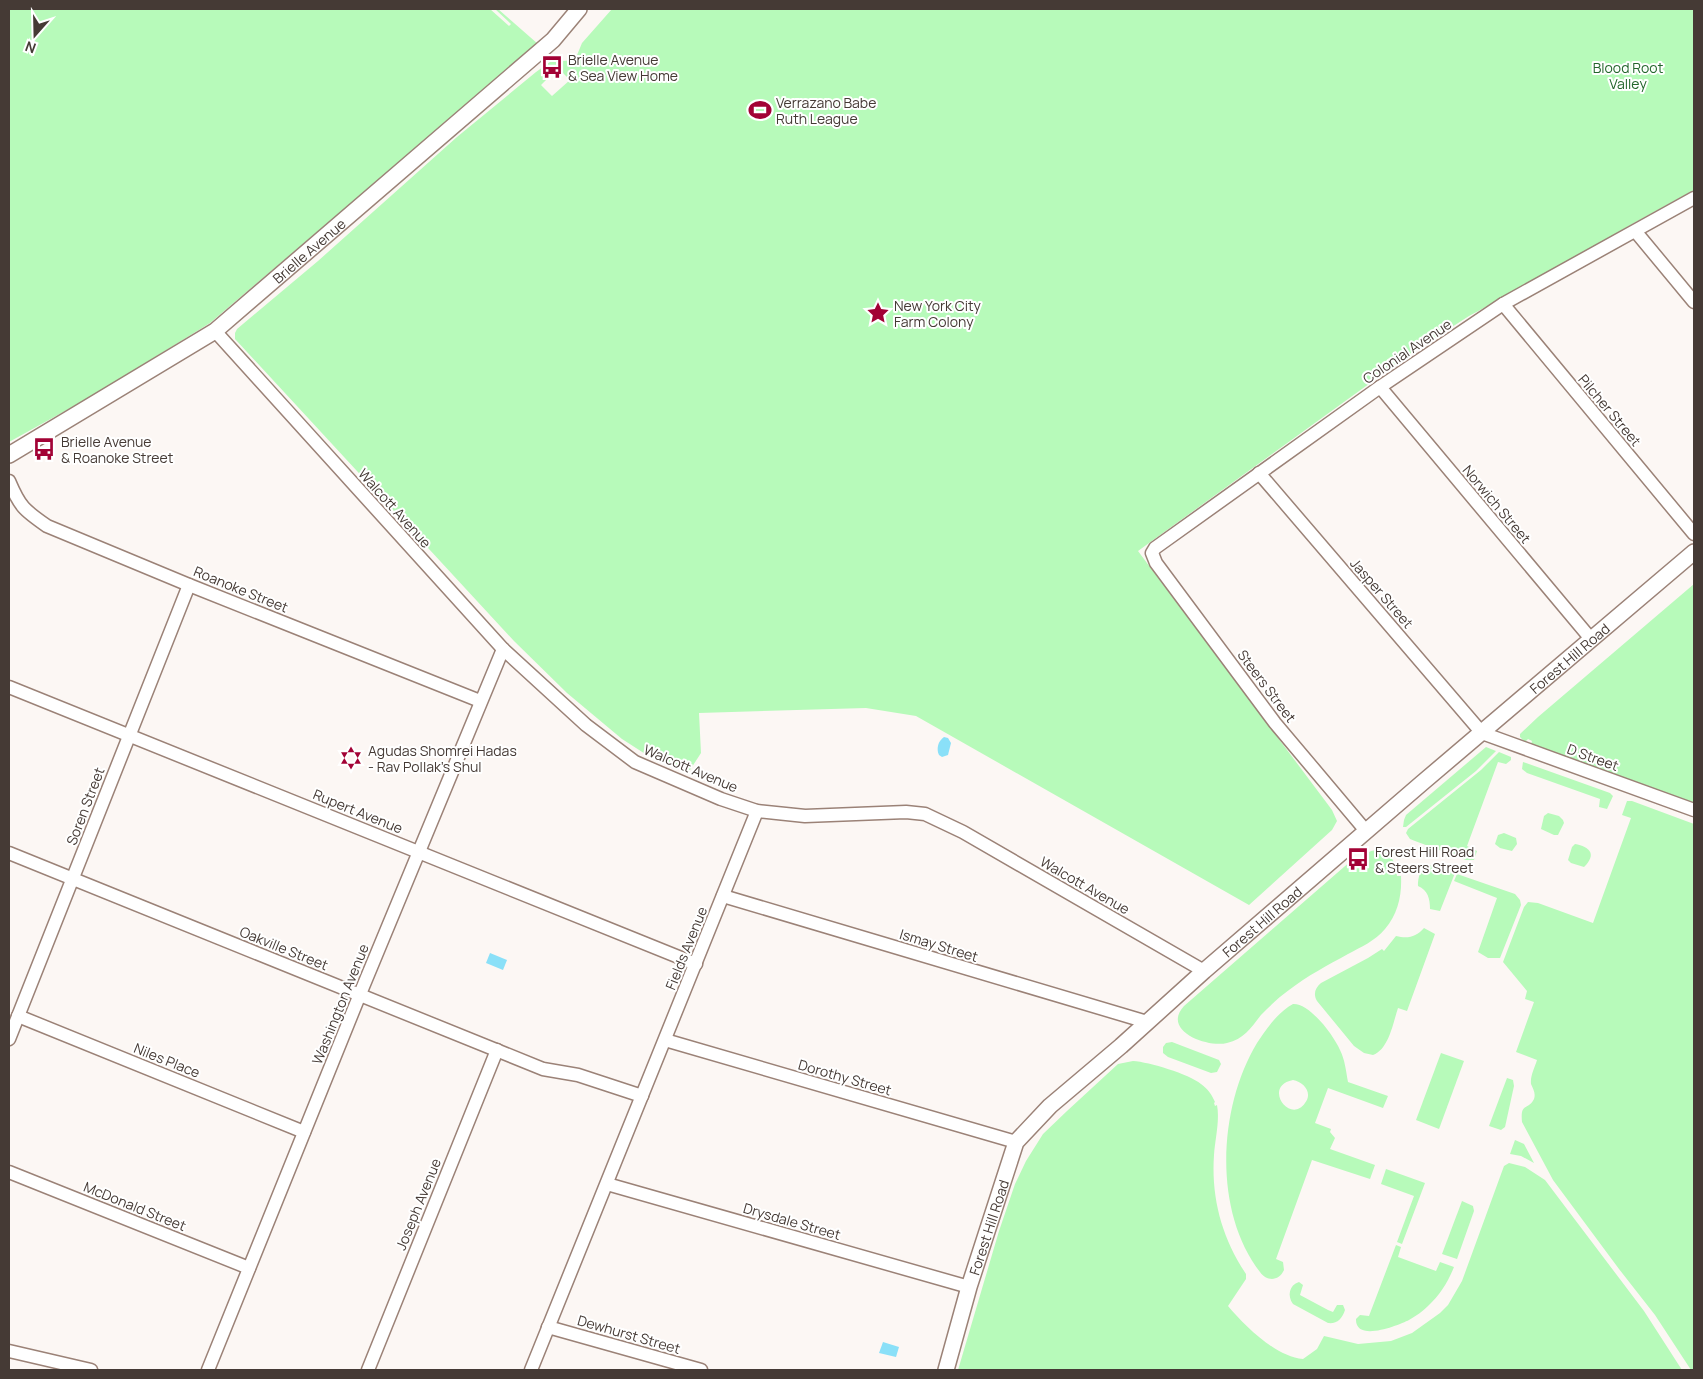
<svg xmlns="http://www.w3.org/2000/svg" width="1703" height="1379" viewBox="0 0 1703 1379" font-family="Manrope,sans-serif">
<rect width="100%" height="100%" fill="#fcf7f4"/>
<g fill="#b7faba" fill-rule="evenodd">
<path d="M9,9H490L509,26L511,24L495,9H498L538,44L210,323L92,396L9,442Z"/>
<path d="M612,9H1694V190L1632,224L1554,270L1469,316L1413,352L1138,551L1332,810L1337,821L1332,830L1249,905L916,716L866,708L699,713L701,753L690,770L650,757L622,739L567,693L514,641L235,339V333L237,329L318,261L457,137L536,72L550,62L575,60L582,43ZM553,73L556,76L559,73H563L570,80L552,96L541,85Z"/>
<path d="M1694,584V804L1531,744L1532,741L1528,739L1525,742L1520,737V734L1538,717Z"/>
<path d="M1486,747L1496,751L1476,771L1406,827H1403L1404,820L1406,815Z"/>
<path d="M1499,752L1511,757V760L1506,764L1498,762L1467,846L1477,851L1474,860H1466L1415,841L1410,839L1406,833L1408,829L1481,770Z"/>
<path d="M1523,762L1610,793L1613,796L1607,809L1599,807L1600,799L1527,773L1522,769Z"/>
<path d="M1627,801H1632L1694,824V1370H1691L1655,1315L1619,1269L1553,1180L1522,1122C1520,1102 1528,1111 1534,1099C1536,1093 1533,1089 1531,1084C1530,1076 1535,1067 1537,1060L1516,1052L1534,1002L1525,999L1527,991L1503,962L1524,907L1528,902L1538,903L1593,923L1631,818L1622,815Z"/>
<path d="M1548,813L1559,816L1563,820L1564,823L1558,835H1554L1541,829L1544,816Z"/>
<path d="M1504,833L1516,838L1517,844L1512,851L1500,848L1495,844L1498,835Z"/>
<path d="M1575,844C1590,847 1597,854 1584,867L1571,863L1568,860L1572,847Z"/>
<path d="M1377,850C1391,852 1396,862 1397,876H1401C1402,895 1398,914 1385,929C1375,941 1361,947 1348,954C1328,965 1307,976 1289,990C1279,997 1270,1006 1261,1015C1251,1028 1244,1039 1227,1043C1208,1048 1161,1031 1184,1006L1352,860L1355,864L1364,857L1363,855L1371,851Z"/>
<path d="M1434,865L1455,873L1440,911L1430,909C1430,899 1428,890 1418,886C1418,875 1421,866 1434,865Z"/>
<path d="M1457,874L1515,894L1520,900L1521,905L1500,958H1488L1478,952L1497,898L1454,881Z"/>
<path d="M1424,928L1435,934L1407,1011L1398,1008C1393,1023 1389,1049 1373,1055L1364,1053L1354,1046L1317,1001C1313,994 1315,988 1321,983L1368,958L1382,949L1384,951L1396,936C1408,939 1416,937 1424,928Z"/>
<path d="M1293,1004C1310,1003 1334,1036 1340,1050C1345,1060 1346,1071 1348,1082L1388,1096L1383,1108L1328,1088L1315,1123L1331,1129L1330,1132L1335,1138L1330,1149L1375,1165L1370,1179L1312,1160L1276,1259L1283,1262L1284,1270C1279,1281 1267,1282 1260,1272C1213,1211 1218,1108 1257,1043C1266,1029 1278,1012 1293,1004ZM1293,1080C1304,1082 1313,1093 1305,1103C1290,1125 1262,1086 1293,1080Z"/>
<path d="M1172,1042L1219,1060L1221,1064L1217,1072L1211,1073L1168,1057L1163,1053V1047L1166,1043Z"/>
<path d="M1441,1053L1464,1061L1439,1129L1416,1120Z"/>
<path d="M1133,1061C1149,1062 1189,1074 1201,1084C1208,1089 1212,1095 1215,1102L1214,1103L1215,1106L1217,1105C1220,1120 1215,1140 1214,1155C1211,1198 1222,1238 1246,1274V1279L1228,1306C1245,1326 1276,1357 1303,1359L1317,1349L1324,1336L1358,1344L1391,1341L1412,1333L1440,1313L1448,1305L1462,1281L1504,1166L1509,1163L1525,1167L1545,1180L1644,1311L1682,1370H958L999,1231L1015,1184L1026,1161L1043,1134L1067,1111L1118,1064Z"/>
<path d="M1507,1078L1513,1080L1514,1086L1505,1127L1501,1130L1489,1126Z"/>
<path d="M1515,1140L1524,1144L1534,1163L1521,1156L1510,1154Z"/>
<path d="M1386,1169L1425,1183L1402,1244L1397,1242L1414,1196L1381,1184Z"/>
<path d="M1462,1201L1473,1206L1474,1211L1457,1259L1442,1254Z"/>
<path d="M1396,1245L1401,1247L1398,1257L1436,1271L1440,1262L1454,1267C1448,1282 1440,1295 1428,1306C1423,1311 1416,1316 1409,1320C1399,1325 1355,1343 1356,1319L1360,1315L1369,1316Z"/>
<path d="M1299,1282L1303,1285L1300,1295L1328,1310L1333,1312L1337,1305H1343L1345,1310C1342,1319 1337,1324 1328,1323L1293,1304C1287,1296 1289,1285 1299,1282Z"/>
</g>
<g fill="#8ae0f8">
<path d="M944,737L948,738L951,743L948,755L942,757L939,755C936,749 938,741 944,737Z"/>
<path d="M490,953L507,960L503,970L486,963Z"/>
<path d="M883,1342L899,1347L896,1357L879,1353Z"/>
</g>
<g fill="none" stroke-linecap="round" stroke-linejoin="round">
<defs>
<g id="minor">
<path d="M1636,232L1694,302"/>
<path d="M1503,304L1694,534"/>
<path d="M215,331L503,649L586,725L635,762L721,799L757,811L805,816L906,812L925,814L963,832L1204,971"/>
<path d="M1380,387L1591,639"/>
<path d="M1259,473L1482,733L1694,810"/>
<path d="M9,481C20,507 24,510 47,526L189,585L480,701"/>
<path d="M9,687L696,964"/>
<path d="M1366,831L1275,723L1156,563L1152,553L1155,548L1380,387L1503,304L1694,198"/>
<path d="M9,853L543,1069L578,1075L642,1096"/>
<path d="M723,896L1147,1022"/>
<path d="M18,1016L304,1132"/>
<path d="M9,1039L189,585"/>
<path d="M665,1040L1016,1142"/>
<path d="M9,1172L249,1268"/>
<path d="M607,1184L969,1287"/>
<path d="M548,1327L701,1370"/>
<path d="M9,1351L91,1370"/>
<path d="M208,1370L360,994L503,649"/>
<path d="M368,1370L497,1050"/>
<path d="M531,1370L757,811"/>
</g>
<g id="tertiary">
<path id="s1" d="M9,455L215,331L553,40L579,9"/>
<path id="s2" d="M946,1370L969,1287L1016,1142L1050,1106L1121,1046L1204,971L1422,783L1694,552"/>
</g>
</defs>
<use href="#minor" stroke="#9b8277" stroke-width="15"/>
<use href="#tertiary" stroke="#9b8277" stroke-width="18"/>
<use href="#minor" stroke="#fff" stroke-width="12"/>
<use href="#tertiary" stroke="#fff" stroke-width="15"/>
</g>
<defs>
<symbol id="bus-bare" viewBox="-9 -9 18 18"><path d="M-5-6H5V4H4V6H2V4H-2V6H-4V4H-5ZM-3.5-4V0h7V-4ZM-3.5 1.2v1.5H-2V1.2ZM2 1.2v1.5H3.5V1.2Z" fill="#a20235" stroke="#fff" stroke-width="2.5" paint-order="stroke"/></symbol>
<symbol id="stadium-bare" viewBox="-9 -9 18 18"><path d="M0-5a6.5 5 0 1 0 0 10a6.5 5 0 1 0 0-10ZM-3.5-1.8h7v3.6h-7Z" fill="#a20235" stroke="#fff" stroke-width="2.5" paint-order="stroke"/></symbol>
<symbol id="sight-bare" viewBox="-9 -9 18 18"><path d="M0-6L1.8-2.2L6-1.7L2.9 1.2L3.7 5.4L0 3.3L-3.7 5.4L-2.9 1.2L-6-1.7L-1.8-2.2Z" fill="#a20235" stroke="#fff" stroke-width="2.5" paint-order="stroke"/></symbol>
<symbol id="synagogue-bare" viewBox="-9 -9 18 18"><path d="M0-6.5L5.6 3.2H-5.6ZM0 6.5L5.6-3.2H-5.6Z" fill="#a20235" stroke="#fff" stroke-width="2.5" paint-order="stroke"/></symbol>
</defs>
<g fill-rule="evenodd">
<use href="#bus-bare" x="536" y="51" width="32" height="32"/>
<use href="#stadium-bare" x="744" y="94" width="32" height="32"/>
<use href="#sight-bare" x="862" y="297" width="32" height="32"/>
<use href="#bus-bare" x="28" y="433" width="32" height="32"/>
<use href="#synagogue-bare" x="335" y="742" width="32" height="32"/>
<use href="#bus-bare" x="1342" y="843" width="32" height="32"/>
</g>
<g text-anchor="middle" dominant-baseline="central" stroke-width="4" stroke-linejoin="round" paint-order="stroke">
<g font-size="14" fill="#453a35" stroke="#fff" text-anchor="start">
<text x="568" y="59">Brielle Avenue<tspan x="568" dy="16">&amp; Sea View Home</tspan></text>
<text x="776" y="102">Verrazano Babe<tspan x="776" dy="16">Ruth League</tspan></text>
<text x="894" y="305">New York City<tspan x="894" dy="16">Farm Colony</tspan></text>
<text x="61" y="441">Brielle Avenue<tspan x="61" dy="16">&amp; Roanoke Street</tspan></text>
<text x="368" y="750">Agudas Shomrei Hadas<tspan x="368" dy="16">- Rav Pollak's Shul</tspan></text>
<text x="1375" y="851">Forest Hill Road<tspan x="1375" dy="16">&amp; Steers Street</tspan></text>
</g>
<g font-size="14" fill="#23662c" stroke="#fff">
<text x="1628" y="67">Blood Root<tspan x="1628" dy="16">Valley</tspan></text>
</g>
<g font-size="14" fill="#453a35" stroke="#fff">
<text stroke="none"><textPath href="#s1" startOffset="364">Brielle Avenue</textPath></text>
<text transform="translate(1407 351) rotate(-34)">Colonial Avenue</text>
<text transform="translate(1610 410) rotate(50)">Pilcher Street</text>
<text transform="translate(1497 504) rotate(50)">Norwich Street</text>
<text transform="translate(395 508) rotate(48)">Walcott Avenue</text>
<text transform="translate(241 589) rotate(22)">Roanoke Street</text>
<text transform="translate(1382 593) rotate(49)">Jasper Street</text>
<text stroke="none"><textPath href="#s2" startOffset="974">Forest Hill Road</textPath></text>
<text transform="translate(1267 686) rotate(53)">Steers Street</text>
<text transform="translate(1593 757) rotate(20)">D Street</text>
<text transform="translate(691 768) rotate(23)">Walcott Avenue</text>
<text transform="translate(85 806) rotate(-69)">Soren Street</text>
<text transform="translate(358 811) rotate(22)">Rupert Avenue</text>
<text transform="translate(1085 885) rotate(30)">Walcott Avenue</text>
<text stroke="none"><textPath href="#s2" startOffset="569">Forest Hill Road</textPath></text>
<text transform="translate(939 945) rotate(17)">Ismay Street</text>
<text transform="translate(284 948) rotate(22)">Oakville Street</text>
<text transform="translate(686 948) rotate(-68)">Fields Avenue</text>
<text transform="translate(340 1004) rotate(-68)">Washington Avenue</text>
<text transform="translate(167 1060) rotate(22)">Niles Place</text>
<text transform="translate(845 1077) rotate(16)">Dorothy Street</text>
<text transform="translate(418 1204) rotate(-68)">Joseph Avenue</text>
<text transform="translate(135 1206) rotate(22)">McDonald Street</text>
<text transform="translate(792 1221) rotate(16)">Drysdale Street</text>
<text stroke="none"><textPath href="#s2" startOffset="149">Forest Hill Road</textPath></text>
<text transform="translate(629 1334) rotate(16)">Dewhurst Street</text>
</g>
</g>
<rect width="1703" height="1379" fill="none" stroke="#453a35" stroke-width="20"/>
<g transform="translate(35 35) rotate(200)" stroke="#ffffff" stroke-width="4" paint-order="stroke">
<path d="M0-4L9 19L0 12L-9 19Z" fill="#453a35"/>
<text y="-8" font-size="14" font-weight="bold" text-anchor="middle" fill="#453a35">N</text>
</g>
</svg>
